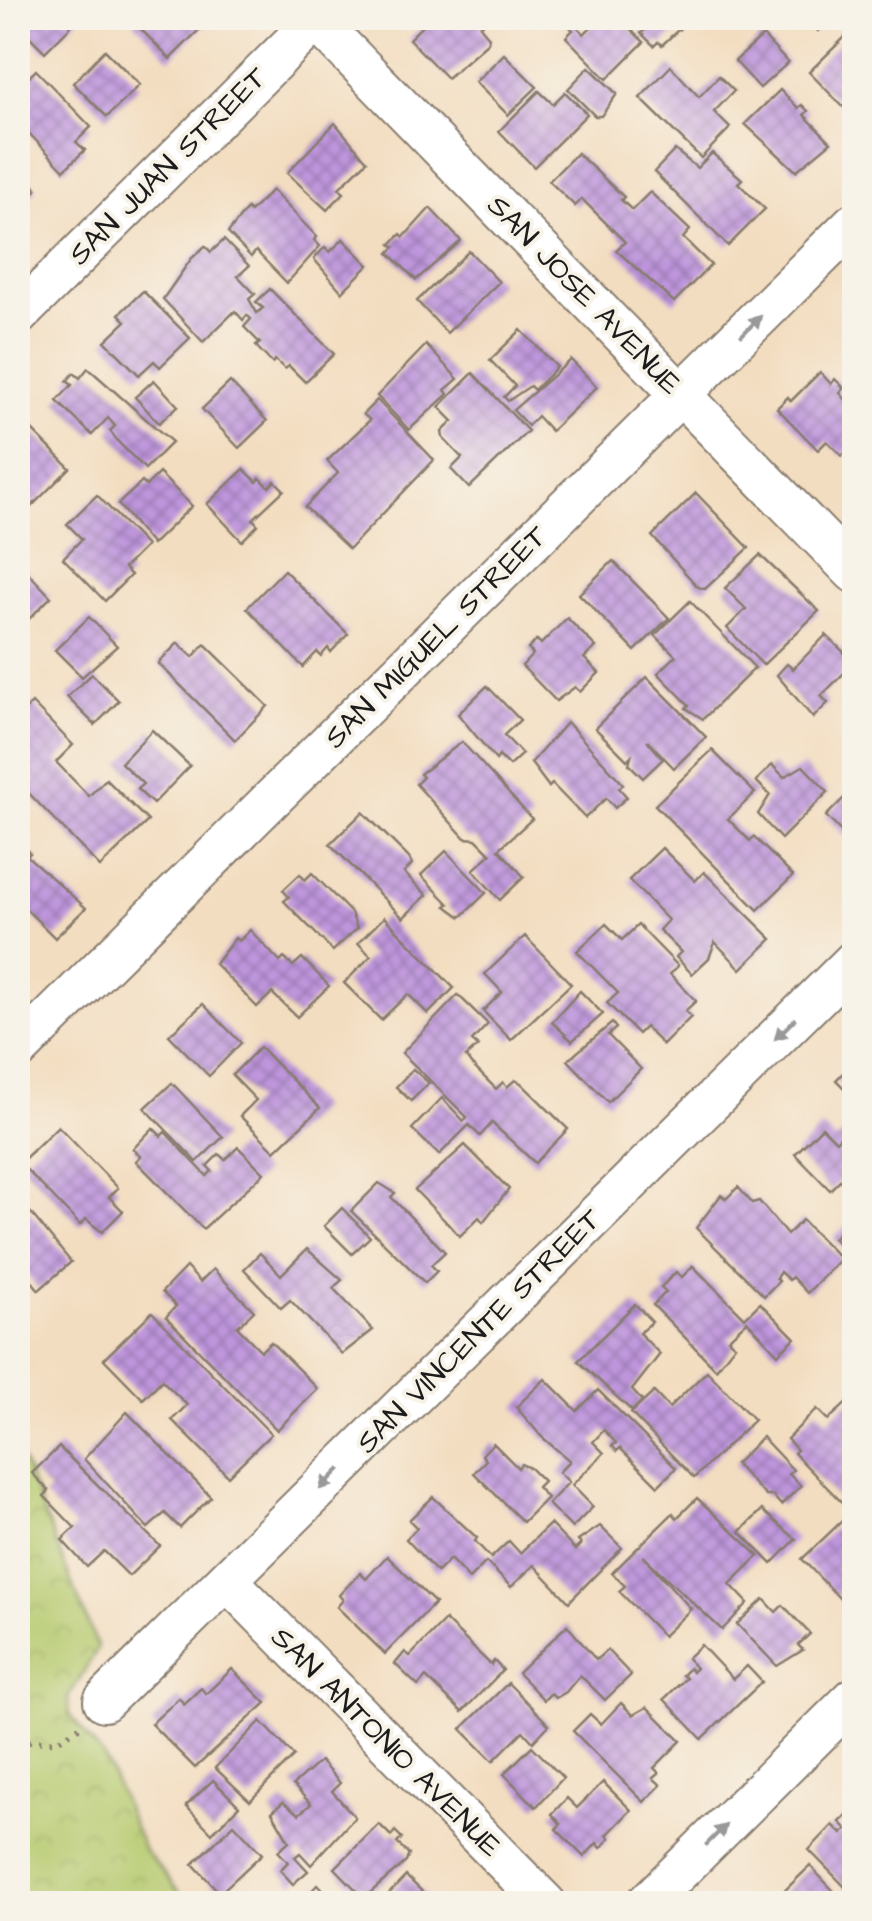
<svg xmlns="http://www.w3.org/2000/svg" width="872" height="1921" viewBox="0 0 872 1921" font-family="'Architects Daughter',sans-serif">
<defs>
<pattern id="park-crowns" width="20" height="18" patternUnits="userSpaceOnUse" patternTransform="scale(2.5)"><rect width="20" height="18" fill="#b6ca6e"/><path d="M2 6a3 3 0 1 1 6 0M12 15a3 3 0 1 1 6 0" fill="none" stroke="#9cad5f"/></pattern>
<pattern id="building-cross-hatch" width="8" height="8" patternUnits="userSpaceOnUse" patternTransform="scale(2.5)"><rect width="8" height="8" fill="#bf96dd"/><path d="M0 0l8 8M0 8l8-8" fill="none" stroke="#9a7ab2"/></pattern>
</defs>
<rect width="100%" height="100%" fill="#f7f3e8"/>
<filter id="ink" filterUnits="userSpaceOnUse"><feTurbulence type="fractalNoise" baseFrequency=".01" numOctaves="2"/><feDisplacementMap in="SourceGraphic" scale="20" xChannelSelector="R" yChannelSelector="G"/><feConvolveMatrix kernelMatrix="1 2 1 2 8 2 1 2 1" color-interpolation-filters="sRGB"/></filter>
<filter id="wash" filterUnits="userSpaceOnUse"><feTurbulence type="fractalNoise" baseFrequency=".0048" numOctaves="4" result="noise"/><feDisplacementMap in="SourceGraphic" scale="40" xChannelSelector="R" yChannelSelector="G"/><feGaussianBlur stdDeviation="2.25" result="paint"/><feColorMatrix in="noise" values="0 0 0 0 0 0 0 0 0 0 0 0 0 0 0 0 0 1.4 0 .05"/><feComposite in="paint" operator="in"/></filter>
<g filter="url(#wash)">
<rect width="100%" height="100%" fill="#f3ddc0"/>
<path fill="url(#park-crowns)" stroke="#697345" stroke-width="2.5" d="M18,1449L98,1648L68,1698L69,1714L105,1759L143,1848L188,1903H18Z"/>
<g id="blocks">
<g fill="url(#building-cross-hatch)">
<path d="M18,18H79L45,52L18,25Z"/>
<path d="M139,18H211L170,59L134,22Z"/>
<path d="M430,18H489L480,26L489,37L488,42L447,78L409,39Z"/>
<path d="M561,18H585L577,26L584,34L600,18H619L644,42L607,79L566,37L573,30Z"/>
<path d="M623,18H691L662,45L658,42L654,46L641,33L646,29L639,23L633,29Z"/>
<path d="M806,18H833L818,31Z"/>
<path d="M763,36L788,63L760,88L735,61Z"/>
<path d="M846,36L854,44V118L809,72Z"/>
<path d="M105,50L140,85L107,117L73,83Z"/>
<path d="M504,54L537,87L508,115L475,82Z"/>
<path d="M671,66L699,97L719,76L734,91L714,112L730,128L701,158L640,98Z"/>
<path d="M589,67L617,94L601,116H595L568,89Z"/>
<path d="M36,70L91,127L76,142L85,150L64,170L23,127L18,132V88Z"/>
<path d="M780,90L798,108L802,105L808,111L804,115L831,142L796,171L745,124Z"/>
<path d="M539,91L553,104L565,92L587,114L534,167L499,131Z"/>
<path d="M335,123L367,161L339,188L344,193L327,210L287,173Z"/>
<path d="M675,150L697,168L712,153L742,179L738,183L765,209L728,246L654,172Z"/>
<path d="M577,153L624,197L621,200L632,210L650,192L690,230L683,238L711,265L674,302L616,250L625,242L582,199L575,206L549,181Z"/>
<path d="M18,169L37,189L22,205L29,212L18,224Z"/>
<path d="M272,190L317,237L314,240L320,246L287,283L256,251L251,257L228,233L247,209L250,212Z"/>
<path d="M430,208L461,241L416,280L389,253L395,247L391,244L401,234L404,237Z"/>
<path d="M343,239L369,265L342,292L314,259L325,247L330,252Z"/>
<path d="M224,240L249,266L238,276L255,294L249,299L257,313L263,308L256,302L270,289L334,354L305,382L289,366L285,369L275,360L272,363L256,346L260,343L244,327L251,319L247,315L243,320L235,311L203,342L163,299L191,259L205,246L211,252Z"/>
<path d="M469,251L499,282L447,333L417,301Z"/>
<path d="M143,291L190,338L160,367L154,361L139,375L105,341L126,321L119,314Z"/>
<path d="M521,330L557,367L534,390L530,386L508,401L504,397L515,386L490,360Z"/>
<path d="M426,345L458,379L445,390L448,394L409,430L377,396Z"/>
<path d="M571,360L597,387L551,431L537,416L528,426L513,410Z"/>
<path d="M88,368L172,442L145,469L120,444L110,431L115,426L108,418L92,435L57,401L72,385L67,381L74,373L80,378Z"/>
<path d="M820,372L831,384L835,379L844,388L840,393L854,409V443L842,456L827,441L818,450L777,408L788,397L791,401Z"/>
<path d="M473,373L528,431L469,488L451,469L462,458L443,438L442,432L453,421L439,407Z"/>
<path d="M154,380L178,406L159,423L135,397Z"/>
<path d="M230,382L267,421L239,448L202,409Z"/>
<path d="M377,400L434,460L349,549L305,507L338,473L327,461L370,420L363,414Z"/>
<path d="M24,422L70,468L22,516L18,511V429Z"/>
<path d="M244,469L257,482L260,478L269,487L275,481L284,490L253,519L258,525L242,541L207,504Z"/>
<path d="M159,473L192,506L152,545L118,504L142,482L146,486Z"/>
<path d="M696,493L749,548L705,589L698,587L652,536Z"/>
<path d="M97,495L146,546L124,568L131,575L105,601L63,558L82,539L67,524Z"/>
<path d="M760,555L819,611L763,665L727,628L746,609L725,588Z"/>
<path d="M613,561L669,618L635,651L579,594Z"/>
<path d="M18,562L51,597L18,630Z"/>
<path d="M284,570L348,634L331,652L328,648L321,656L317,652L303,667L247,608Z"/>
<path d="M690,601L755,668L703,719L686,708L689,705L658,673L676,656L655,635Z"/>
<path d="M89,617L117,646L82,677L55,650Z"/>
<path d="M567,618L596,647L584,658L599,673L580,692L575,687L556,701L522,666L533,654L528,649L537,640L541,644Z"/>
<path d="M826,635L854,662V672L851,676L846,671L821,696L828,703L813,718L777,675L787,664L793,669Z"/>
<path d="M178,643L193,657L205,644L268,706L235,740L158,663Z"/>
<path d="M92,674L119,701L95,725L67,697Z"/>
<path d="M647,677L706,737L674,768L647,740L663,759L643,778L629,764L631,756L627,760L595,728Z"/>
<path d="M487,686L520,720L504,735L522,754L509,766L499,756L496,760L458,714Z"/>
<path d="M32,703L73,745L56,762L89,796L106,779L148,821L100,867L18,782V717Z"/>
<path d="M567,722L623,784L619,788L627,797L615,808L606,798L585,818L552,784L549,787L531,763Z"/>
<path d="M152,730L190,766L153,804L137,789L143,784L121,763Z"/>
<path d="M462,742L532,819L499,849L524,877L500,900L473,870L491,854L476,839L465,838L416,784L423,777L420,774Z"/>
<path d="M712,750L755,793L728,819L750,841L754,837L793,876L758,910L655,805Z"/>
<path d="M772,765L784,777L803,766L828,792L781,839L758,814L770,795L756,781Z"/>
<path d="M854,788V845L826,816Z"/>
<path d="M363,812L409,858L412,864L404,873L427,895L403,918L330,844Z"/>
<path d="M18,845L24,847L30,853L27,856L86,908L55,938L18,901Z"/>
<path d="M662,848L695,881L704,872L772,939L741,969L715,942L709,958L692,974L676,957L681,952L659,930L668,920L629,880Z"/>
<path d="M446,851L486,893L461,917L446,906L449,904L421,875Z"/>
<path d="M312,873L351,913L357,928L333,951L284,901L289,897L283,890L300,874L305,880Z"/>
<path d="M384,917L454,988L428,1014L408,994L381,1020L344,983L371,956L358,943Z"/>
<path d="M606,924L622,940L638,925L678,966L670,974L696,1001L685,1011L691,1017L663,1045L645,1027L638,1034L607,1003L618,993L577,951Z"/>
<path d="M250,930L280,962L284,958L293,966L302,958L329,986L297,1017L272,993L257,1007L215,964L235,938L239,941Z"/>
<path d="M525,936L571,984L511,1040L483,1011L502,992L485,974Z"/>
<path d="M580,991L603,1014L572,1041L552,1022Z"/>
<path d="M458,995L488,1024L472,1041L478,1046L466,1057L471,1064L496,1089L503,1082L507,1087L515,1080L521,1083L568,1129L535,1163L492,1123L480,1136L469,1125L439,1155L412,1129L442,1098L464,1121L467,1117L402,1053Z"/>
<path d="M203,1004L241,1043L209,1076L169,1035Z"/>
<path d="M612,1023L616,1028L608,1035L641,1069L608,1102L568,1060Z"/>
<path d="M260,1047L320,1108L275,1151L240,1116L256,1100L232,1075Z"/>
<path d="M854,1062V1107L850,1102L853,1097L836,1080Z"/>
<path d="M413,1069L429,1083L411,1101L396,1087Z"/>
<path d="M172,1083L223,1137L197,1162L145,1108Z"/>
<path d="M58,1126L118,1188L109,1197L123,1211L102,1232L86,1219L80,1225L20,1163Z"/>
<path d="M822,1127L836,1141L842,1135L853,1146L847,1153L854,1166L830,1190L795,1154Z"/>
<path d="M153,1128L161,1136L165,1132L207,1176L212,1171L207,1166L219,1154L225,1160L238,1147L264,1173L203,1229L136,1161L141,1156L133,1149Z"/>
<path d="M465,1145L509,1189L483,1222L479,1217L460,1236L415,1190Z"/>
<path d="M379,1183L395,1193L391,1197L445,1252L431,1265L437,1271L425,1283L351,1211Z"/>
<path d="M738,1187L752,1203L759,1201L787,1235L802,1220L841,1259L807,1293L792,1277L789,1280L780,1272L776,1278L779,1281L764,1296L696,1228L721,1195L726,1199Z"/>
<path d="M26,1207L71,1262L39,1290L18,1264V1214Z"/>
<path d="M342,1208L370,1237L352,1254L324,1226Z"/>
<path d="M854,1218V1260L833,1238Z"/>
<path d="M307,1249L342,1280L333,1288L373,1330L342,1354L290,1300L281,1308L244,1269L260,1253L281,1275Z"/>
<path d="M693,1266L745,1318L760,1303L795,1338L778,1354L747,1321L728,1339L735,1345L716,1369L653,1305L666,1292L661,1287L676,1272L682,1277Z"/>
<path d="M186,1267L200,1282L213,1269L254,1311L237,1327L261,1351L271,1342L318,1389L277,1430L166,1317L176,1306L162,1292Z"/>
<path d="M635,1304L652,1322L639,1333L660,1354L632,1390L642,1401L632,1411L578,1361Z"/>
<path d="M152,1312L271,1434L228,1476L172,1420L187,1405L162,1380L143,1399L104,1359Z"/>
<path d="M707,1371L754,1420L694,1478L631,1413L654,1392L669,1408Z"/>
<path d="M545,1379L577,1411L598,1390L676,1468L658,1486L620,1448L617,1451L612,1446L616,1443L604,1430L593,1442L604,1453L572,1485L593,1507L572,1528L548,1504L569,1482L559,1472L570,1461L542,1437L516,1407Z"/>
<path d="M851,1399L854,1403V1515L794,1453L797,1450L787,1439L817,1409L828,1420Z"/>
<path d="M127,1412L211,1497L180,1528L165,1513L148,1528L84,1459Z"/>
<path d="M762,1437L793,1470L789,1474L801,1486L781,1505L773,1496H766L735,1464Z"/>
<path d="M493,1443L518,1468L521,1464L530,1468L543,1481L537,1487L547,1498L523,1522L474,1473L486,1460L482,1455Z"/>
<path d="M59,1447L160,1546L129,1576L104,1551L87,1567L62,1540L75,1528L44,1496L49,1491L32,1473Z"/>
<path d="M433,1497L477,1538L475,1541L491,1558L509,1541L520,1553L550,1524L575,1550L581,1544L578,1541L600,1526L622,1548L569,1602L534,1565L511,1587L486,1562L469,1579L450,1559L437,1572L406,1539L417,1528L409,1520Z"/>
<path d="M697,1498L759,1556L730,1584L748,1603L722,1630L643,1556L691,1609L663,1636L619,1591L625,1586L612,1573L673,1513L677,1518Z"/>
<path d="M762,1510L796,1539L772,1564L740,1532Z"/>
<path d="M844,1519L854,1530V1593L844,1603L802,1559Z"/>
<path d="M387,1556L435,1603L385,1654L337,1607L343,1600L339,1595L360,1573L366,1579Z"/>
<path d="M764,1599L776,1612L783,1605L810,1634L798,1645L803,1650L777,1666L737,1624Z"/>
<path d="M445,1620L491,1665L494,1661L503,1670L462,1712L426,1677L418,1686L395,1664L405,1652L410,1656Z"/>
<path d="M567,1625L596,1660L607,1650L631,1675L605,1700L580,1675L566,1692L556,1698L551,1693L544,1700L518,1673Z"/>
<path d="M701,1645L733,1679L747,1666L762,1682L702,1739L664,1699L686,1678L682,1675L689,1668L692,1672L696,1668L687,1658Z"/>
<path d="M232,1669L266,1703L195,1768L151,1724L179,1698L184,1704L201,1688L206,1694Z"/>
<path d="M508,1683L549,1725L533,1742L523,1731L493,1761L461,1729Z"/>
<path d="M621,1703L633,1715L647,1707L681,1741L654,1768L659,1773L653,1778L661,1785L644,1802L573,1731L590,1714L601,1724Z"/>
<path d="M261,1721L294,1756L250,1801L215,1768Z"/>
<path d="M532,1746L563,1778L536,1807L504,1774Z"/>
<path d="M320,1761L340,1783L332,1791L355,1817L311,1865L300,1853L295,1857L308,1871L293,1884L280,1870L288,1862L278,1851L289,1841L272,1812L283,1802L299,1814L311,1804L293,1785Z"/>
<path d="M213,1780L239,1806L212,1833L186,1806Z"/>
<path d="M603,1782L631,1810L607,1835L610,1838L601,1848L597,1843L584,1857L556,1829L561,1824L552,1814L567,1798L577,1808Z"/>
<path d="M854,1808V1896L809,1850L833,1825L842,1834L847,1829L840,1822Z"/>
<path d="M234,1824L262,1854L220,1893L193,1864Z"/>
<path d="M379,1824L391,1836L395,1831L402,1838L397,1843L409,1854L406,1862L364,1898L335,1868Z"/>
<path d="M810,1866L846,1904H785L781,1894Z"/>
<path d="M406,1876L435,1904H379Z"/>
<path d="M318,1884L337,1904H299Z"/>
</g>
</g>
</g>
<g filter="url(#ink)">
<use href="#blocks" fill-opacity="0" stroke="#887c6e" stroke-width="2.5"/>
<g fill="none" stroke-linecap="round" stroke-linejoin="round">
<defs>
<g id="street">
<path d="M314,18L854,572"/>
<path d="M18,315L318,18"/>
<path d="M18,1050L854,223"/>
<path d="M227,1580L546,1904"/>
<path d="M104,1701L854,961"/>
<path d="M646,1904L854,1698"/>
</g>
</defs>
<use href="#street" stroke="#887c6e" stroke-width="44"/>
<g stroke="#887c6e" stroke-width="6" stroke-dasharray="2.5 8" stroke-linecap="butt">
<path d="M18,1742L57,1741L81,1726"/>
<path d="M18,1896L25,1904"/>
</g>
<use href="#street" stroke="#fff" stroke-width="40"/>
</g>
<defs><path id="oneway-solid" d="M-6-.8H1V-3.2L6.5 0L1 3.2V.8H-6Z" transform="scale(2.5)"/></defs>
<g fill="#999">
<use href="#oneway-solid" transform="translate(751 326) rotate(-45)"/>
<use href="#oneway-solid" transform="translate(785 1029) rotate(135)"/>
<use href="#oneway-solid" transform="translate(330 1479) rotate(135)"/>
<use href="#oneway-solid" transform="translate(716 1835) rotate(-45)"/>
</g>
</g>
<g text-anchor="middle" dominant-baseline="central" stroke-width="8" stroke-linejoin="round" paint-order="stroke">
<g font-size="30" fill="#1c1c1c" stroke="#f7f3e8">
<text transform="translate(168 166) rotate(-45)">SAN JUAN STREET</text>
<text transform="translate(584 295) rotate(46)">SAN JOSE AVENUE</text>
<text transform="translate(436 637) rotate(-45)">SAN MIGUEL STREET</text>
<text transform="translate(479 1331) rotate(-45)">SAN VINCENTE STREET</text>
<text transform="translate(386 1742) rotate(45)">SAN ANTONIO AVENUE</text>
</g>
</g>
<rect width="872" height="1921" fill="none" stroke="#f7f3e8" stroke-width="60"/>
</svg>
